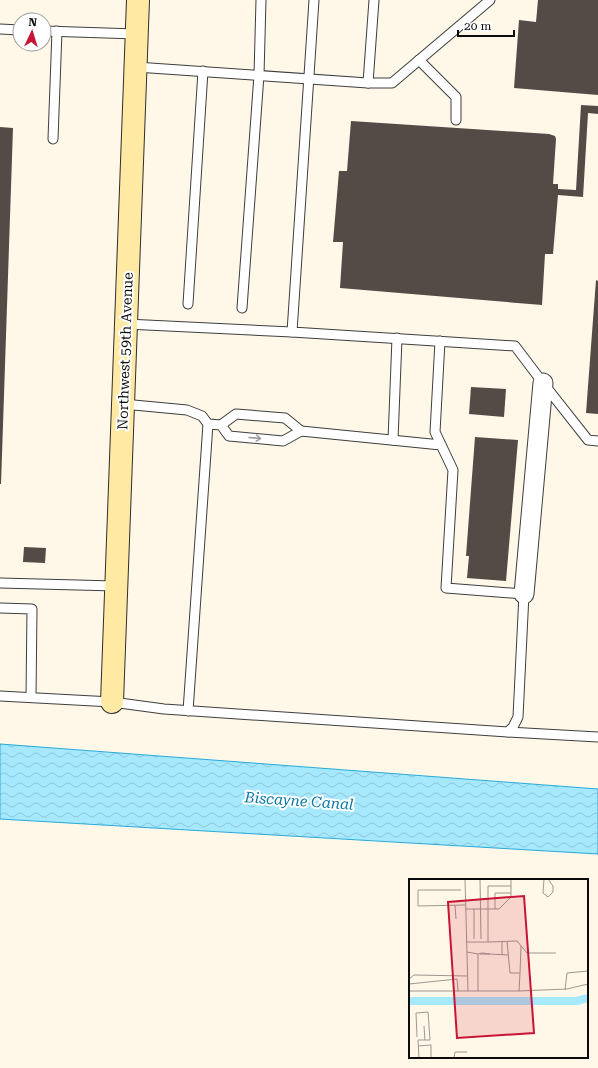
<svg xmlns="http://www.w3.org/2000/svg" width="598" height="1068" viewBox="0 0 598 1068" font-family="'Roboto Serif',serif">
<defs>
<pattern id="water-waves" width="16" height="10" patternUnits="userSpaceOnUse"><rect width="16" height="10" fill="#a6e8fd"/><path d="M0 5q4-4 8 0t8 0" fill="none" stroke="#8ec6d8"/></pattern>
</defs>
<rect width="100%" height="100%" fill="#fff7e8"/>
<path fill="url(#water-waves)" stroke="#26abdb" d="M0,744L598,789V854L0,819Z"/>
<g fill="#544a46">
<path d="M538,0H598V95L514,88L519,20L536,22Z"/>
<path d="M581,105L598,106V114L588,113L583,197L558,195L553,254H545L542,305L340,288L343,242H333L339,171H347L351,121L549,134L555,136L556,139L553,184H558V189L576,190Z"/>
<path d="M0,127L13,128L1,484H0Z"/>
<path d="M596,280L598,281V414L586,413Z"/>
<path d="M471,387L506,389L504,417L469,414Z"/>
<path d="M475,437L518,440L506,581L467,578L469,556H466Z"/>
<path d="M24,547L46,548L45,563L23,562Z"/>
</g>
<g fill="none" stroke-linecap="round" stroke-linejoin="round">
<defs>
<g id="lane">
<path d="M314,0L292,332L515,346L543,383L588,440L598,441"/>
<path d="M0,29L20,30"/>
<path d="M44,31L137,34"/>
<path d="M419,60L456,97V120"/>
<path d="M136,67L368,83H392L490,0"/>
<path d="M368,83L374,0"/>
<path d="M53,139L57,31"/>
<path d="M188,304L203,71"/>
<path d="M242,308L259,75L261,0"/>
<path d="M126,324L292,332"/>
<path d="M123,404L187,410L202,416L208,424L188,711"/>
<path d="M208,424L221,425L236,414L285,418L301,431L283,441L229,436L221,425"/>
<path d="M301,431L441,445"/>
<path d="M393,440L397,338"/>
<path d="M0,583L116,586"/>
<path d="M0,608L32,609L31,697"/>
<path d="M0,696L112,702L164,709L508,732L513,727L518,717L524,594L446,588L453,470L435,432L440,341"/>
<path d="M508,732L598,737"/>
</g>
<path id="street" d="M524,594L543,383"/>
<path id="secondary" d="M112,702L138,0"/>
</defs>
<use href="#lane" stroke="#3e3e3e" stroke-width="11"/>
<use href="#street" stroke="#3e3e3e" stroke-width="21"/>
<use href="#secondary" stroke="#2d2d2d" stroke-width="24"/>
<use href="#lane" stroke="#fff" stroke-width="9"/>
<use href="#street" stroke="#fff" stroke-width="19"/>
<use href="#secondary" stroke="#ffe9a3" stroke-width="22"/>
</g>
<defs><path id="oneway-shaft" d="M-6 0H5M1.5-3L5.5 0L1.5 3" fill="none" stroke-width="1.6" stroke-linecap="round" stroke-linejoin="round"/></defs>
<use stroke="#9d9d9d" href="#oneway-shaft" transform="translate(255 438) rotate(5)"/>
<g text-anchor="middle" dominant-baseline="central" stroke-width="4" stroke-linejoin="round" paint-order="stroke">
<g font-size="14" fill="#0b0b0b" stroke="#fff">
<text transform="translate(125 351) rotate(-88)">Northwest 59th Avenue</text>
</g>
<g font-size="15" font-style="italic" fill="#0878a8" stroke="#fff">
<text transform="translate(299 801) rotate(4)">Biscayne Canal</text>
</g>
</g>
<g transform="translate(409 879)">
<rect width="179" height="179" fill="#fff7e8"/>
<path d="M179,115V123L169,126H0V118H166Z" fill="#a6e8fd"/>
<path fill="none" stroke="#9d9990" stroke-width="1" d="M56,0L59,112M71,0L72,60M135,0L134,14L139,18L144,13V7L139,0M102,7H79V63L108,62L118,74H147M52,11H9V27L56,26M46,26L47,40M57,30H90L102,18V14M65,30V60M86,30V14H102V0M58,63H79M93,63V76M58,73L69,75V112M69,75L73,74L81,75H71M81,75L99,76M111,94L112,67M0,100L5,96L59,97M0,105L48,100L49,112M156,111L158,94L179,92M0,112H110L111,94H101L98,62M110,112L158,110L179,105M0,141V162M15,147L16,161M8,158L7,134L19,133L21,161H9L10,179M9,167L22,166V179M45,179L46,173H58"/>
<path fill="#c81536" fill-opacity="0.15" stroke="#c81536" stroke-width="2" d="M115,17L125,154L48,159L39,23Z"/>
<rect width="179" height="179" fill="none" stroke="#0b0b0b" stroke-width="2"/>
</g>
<g transform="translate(32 32) rotate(4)"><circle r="19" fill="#ffffff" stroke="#9d9d9d"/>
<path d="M0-3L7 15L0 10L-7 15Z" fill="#c81536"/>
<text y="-6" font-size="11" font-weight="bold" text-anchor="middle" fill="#0b0b0b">N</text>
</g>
<path d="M458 30v6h56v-6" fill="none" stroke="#0b0b0b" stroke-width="2"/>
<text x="464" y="30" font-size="12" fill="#0b0b0b" stroke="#ffffff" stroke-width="3" paint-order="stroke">20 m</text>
</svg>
